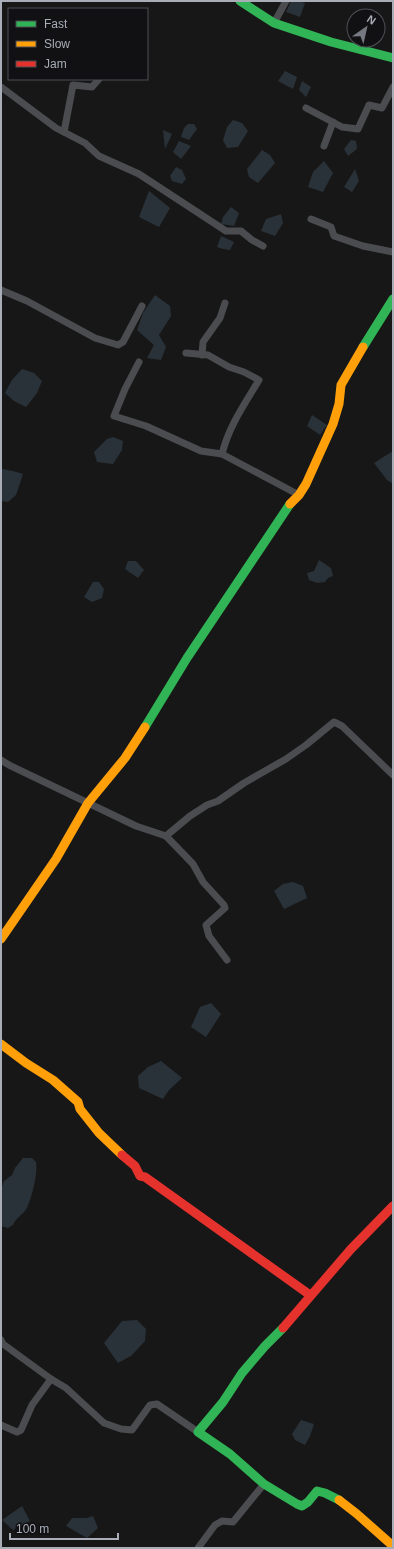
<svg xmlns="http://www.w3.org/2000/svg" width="394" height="1549" viewBox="0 0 394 1549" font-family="Arial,sans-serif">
<rect width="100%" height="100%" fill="#171717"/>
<g fill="#2a3239">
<path d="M291,1H298L305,3L300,17L286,12Z"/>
<path d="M285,71L297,77L293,89L278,81Z"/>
<path d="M302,81L311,87L306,97L299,90Z"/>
<path d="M233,120L242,123L248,131L238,147L227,148L223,140L227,127Z"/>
<path d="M188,124H194L197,129L189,140L181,137L184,128Z"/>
<path d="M163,130L172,134L165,149Z"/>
<path d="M351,140L356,141L357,149L348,156L344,149Z"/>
<path d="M179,141L191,146L181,159L173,152Z"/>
<path d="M262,150L270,155L275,163L258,183L249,177L247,169Z"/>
<path d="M324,161L333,173L323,192L308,187L313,172Z"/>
<path d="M176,167L182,170L186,179L182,184L172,181L170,176Z"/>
<path d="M355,169L359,181L352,192L344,187Z"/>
<path d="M149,191L170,208L159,227L139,217Z"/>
<path d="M231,207L239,213L234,226L221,224L223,217Z"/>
<path d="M281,214L283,223L275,236L261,231L266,219Z"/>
<path d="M221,236L234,242L230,250L223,249L217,247Z"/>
<path d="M155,295L170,306L171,316L159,335L166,347L161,360L147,358L154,345L137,330L143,313Z"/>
<path d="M22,369L34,373L42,381L37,393L26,407L14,401L5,393L12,380Z"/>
<path d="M312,415L327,425L320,435L307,426Z"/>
<path d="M113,437L123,441L122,450L113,464L97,462L94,452L107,439Z"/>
<path d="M393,451V482L392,483L387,480L374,463Z"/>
<path d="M2,469L13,471L23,474L16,495L8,502L1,501V471Z"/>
<path d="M319,560L331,568L333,576L328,578L325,582L317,583L309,580L307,573L314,571Z"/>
<path d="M128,561H136L144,570L138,578L125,569Z"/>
<path d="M93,582H99L104,589L102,598L92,602L84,597Z"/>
<path d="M293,882L303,886L307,898L284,909L274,891L283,884Z"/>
<path d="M211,1003L221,1014L206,1037L191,1027L200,1007Z"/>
<path d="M161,1061L182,1078L169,1090L163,1099L139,1088L138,1076L148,1067Z"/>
<path d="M23,1158H32L36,1162C38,1173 32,1197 27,1208C23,1215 16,1217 13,1225L8,1228L1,1226V1189L4,1181L12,1175L15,1168Z"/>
<path d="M137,1320L146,1329L145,1341L131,1356L118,1363L104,1343L122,1321Z"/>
<path d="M301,1420L314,1424L310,1436L305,1445L295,1440L292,1434Z"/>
<path d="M22,1506L30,1521L13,1530L2,1520Z"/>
<path d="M93,1516L98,1528L87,1538L66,1526L72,1518H87Z"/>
</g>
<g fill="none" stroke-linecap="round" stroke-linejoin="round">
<g stroke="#4b4c50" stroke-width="7">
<path d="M274,23L286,1"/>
<path d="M1,87L56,128L85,143L99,156L139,174L226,231H241L252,240L263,246"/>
<path d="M306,108L342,127L358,129L369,105L382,108L393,87"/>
<path d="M64,132L73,85L92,87L99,79"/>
<path d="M324,146L333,122"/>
<path d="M311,219L331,227L334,236L363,246L393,252"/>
<path d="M1,290L27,301L95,338L118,345L123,342L142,306"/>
<path d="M186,353L208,355L229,367L244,372L259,380C244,405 229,426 222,454"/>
<path d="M202,355L203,342L220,318L225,303"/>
<path d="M139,362L125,389L114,416L146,426L201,451L222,454L299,495"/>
<path d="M1,760L9,765L136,826L166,836L193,864L203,882L224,905L225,908L206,925L209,936L227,960"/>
<path d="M166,836L190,816L207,805L218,801L244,783L286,759L306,745L334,722L342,726L393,775"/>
<path d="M1,1340L3,1344L51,1379L66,1388L104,1423L121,1429L132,1430L150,1405L157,1404L198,1432"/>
<path d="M1,1425L17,1432L21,1430L32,1405L51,1379"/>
<path d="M198,1548L215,1525L222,1521L233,1522L264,1484"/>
</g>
<g stroke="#30b455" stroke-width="9">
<path d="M240,1L274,23L331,42L393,58"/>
<path d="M363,347L393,299"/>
<path d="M145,727L187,658L290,504"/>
<path d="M283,1328L265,1346L242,1373L223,1402L198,1432L230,1454L264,1484L297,1504L302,1506L308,1502L317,1491L325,1493L339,1500"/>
</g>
<g stroke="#ff9f0a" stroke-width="9">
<path d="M290,504L299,495L306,484L333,424L339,404L341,385L363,347"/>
<path d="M1,939L56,859L88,803L125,758L145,727"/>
<path d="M1,1044L26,1063L53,1080L78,1102L80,1109L99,1133L122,1155"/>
<path d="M339,1500L357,1514L393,1546"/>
</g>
<g stroke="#e5322d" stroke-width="9">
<path d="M122,1155L135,1166L140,1176L145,1177L310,1295"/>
<path d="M283,1328L351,1249L393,1206"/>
</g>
</g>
<rect width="394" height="1549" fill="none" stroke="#a8adb8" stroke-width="4"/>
<rect x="8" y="8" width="140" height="72" fill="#111113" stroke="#4d4f55"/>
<rect x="16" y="21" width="20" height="6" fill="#30b455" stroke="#4d4f55"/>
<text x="44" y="28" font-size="12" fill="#a8adb8">Fast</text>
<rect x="16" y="41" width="20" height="6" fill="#ff9f0a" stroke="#4d4f55"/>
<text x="44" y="48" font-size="12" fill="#a8adb8">Slow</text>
<rect x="16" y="61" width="20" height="6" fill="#e5322d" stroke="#4d4f55"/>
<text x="44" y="68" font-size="12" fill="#a8adb8">Jam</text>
<g transform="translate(366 28) rotate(34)"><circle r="19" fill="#111113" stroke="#4d4f55"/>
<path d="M0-3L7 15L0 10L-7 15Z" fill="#757880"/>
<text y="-6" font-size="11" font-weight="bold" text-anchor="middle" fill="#a8adb8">N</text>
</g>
<path d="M10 1533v6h108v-6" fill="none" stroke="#a8adb8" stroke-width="2"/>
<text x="16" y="1533" font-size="12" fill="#a8adb8" stroke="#111113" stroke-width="3" paint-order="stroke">100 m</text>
</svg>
